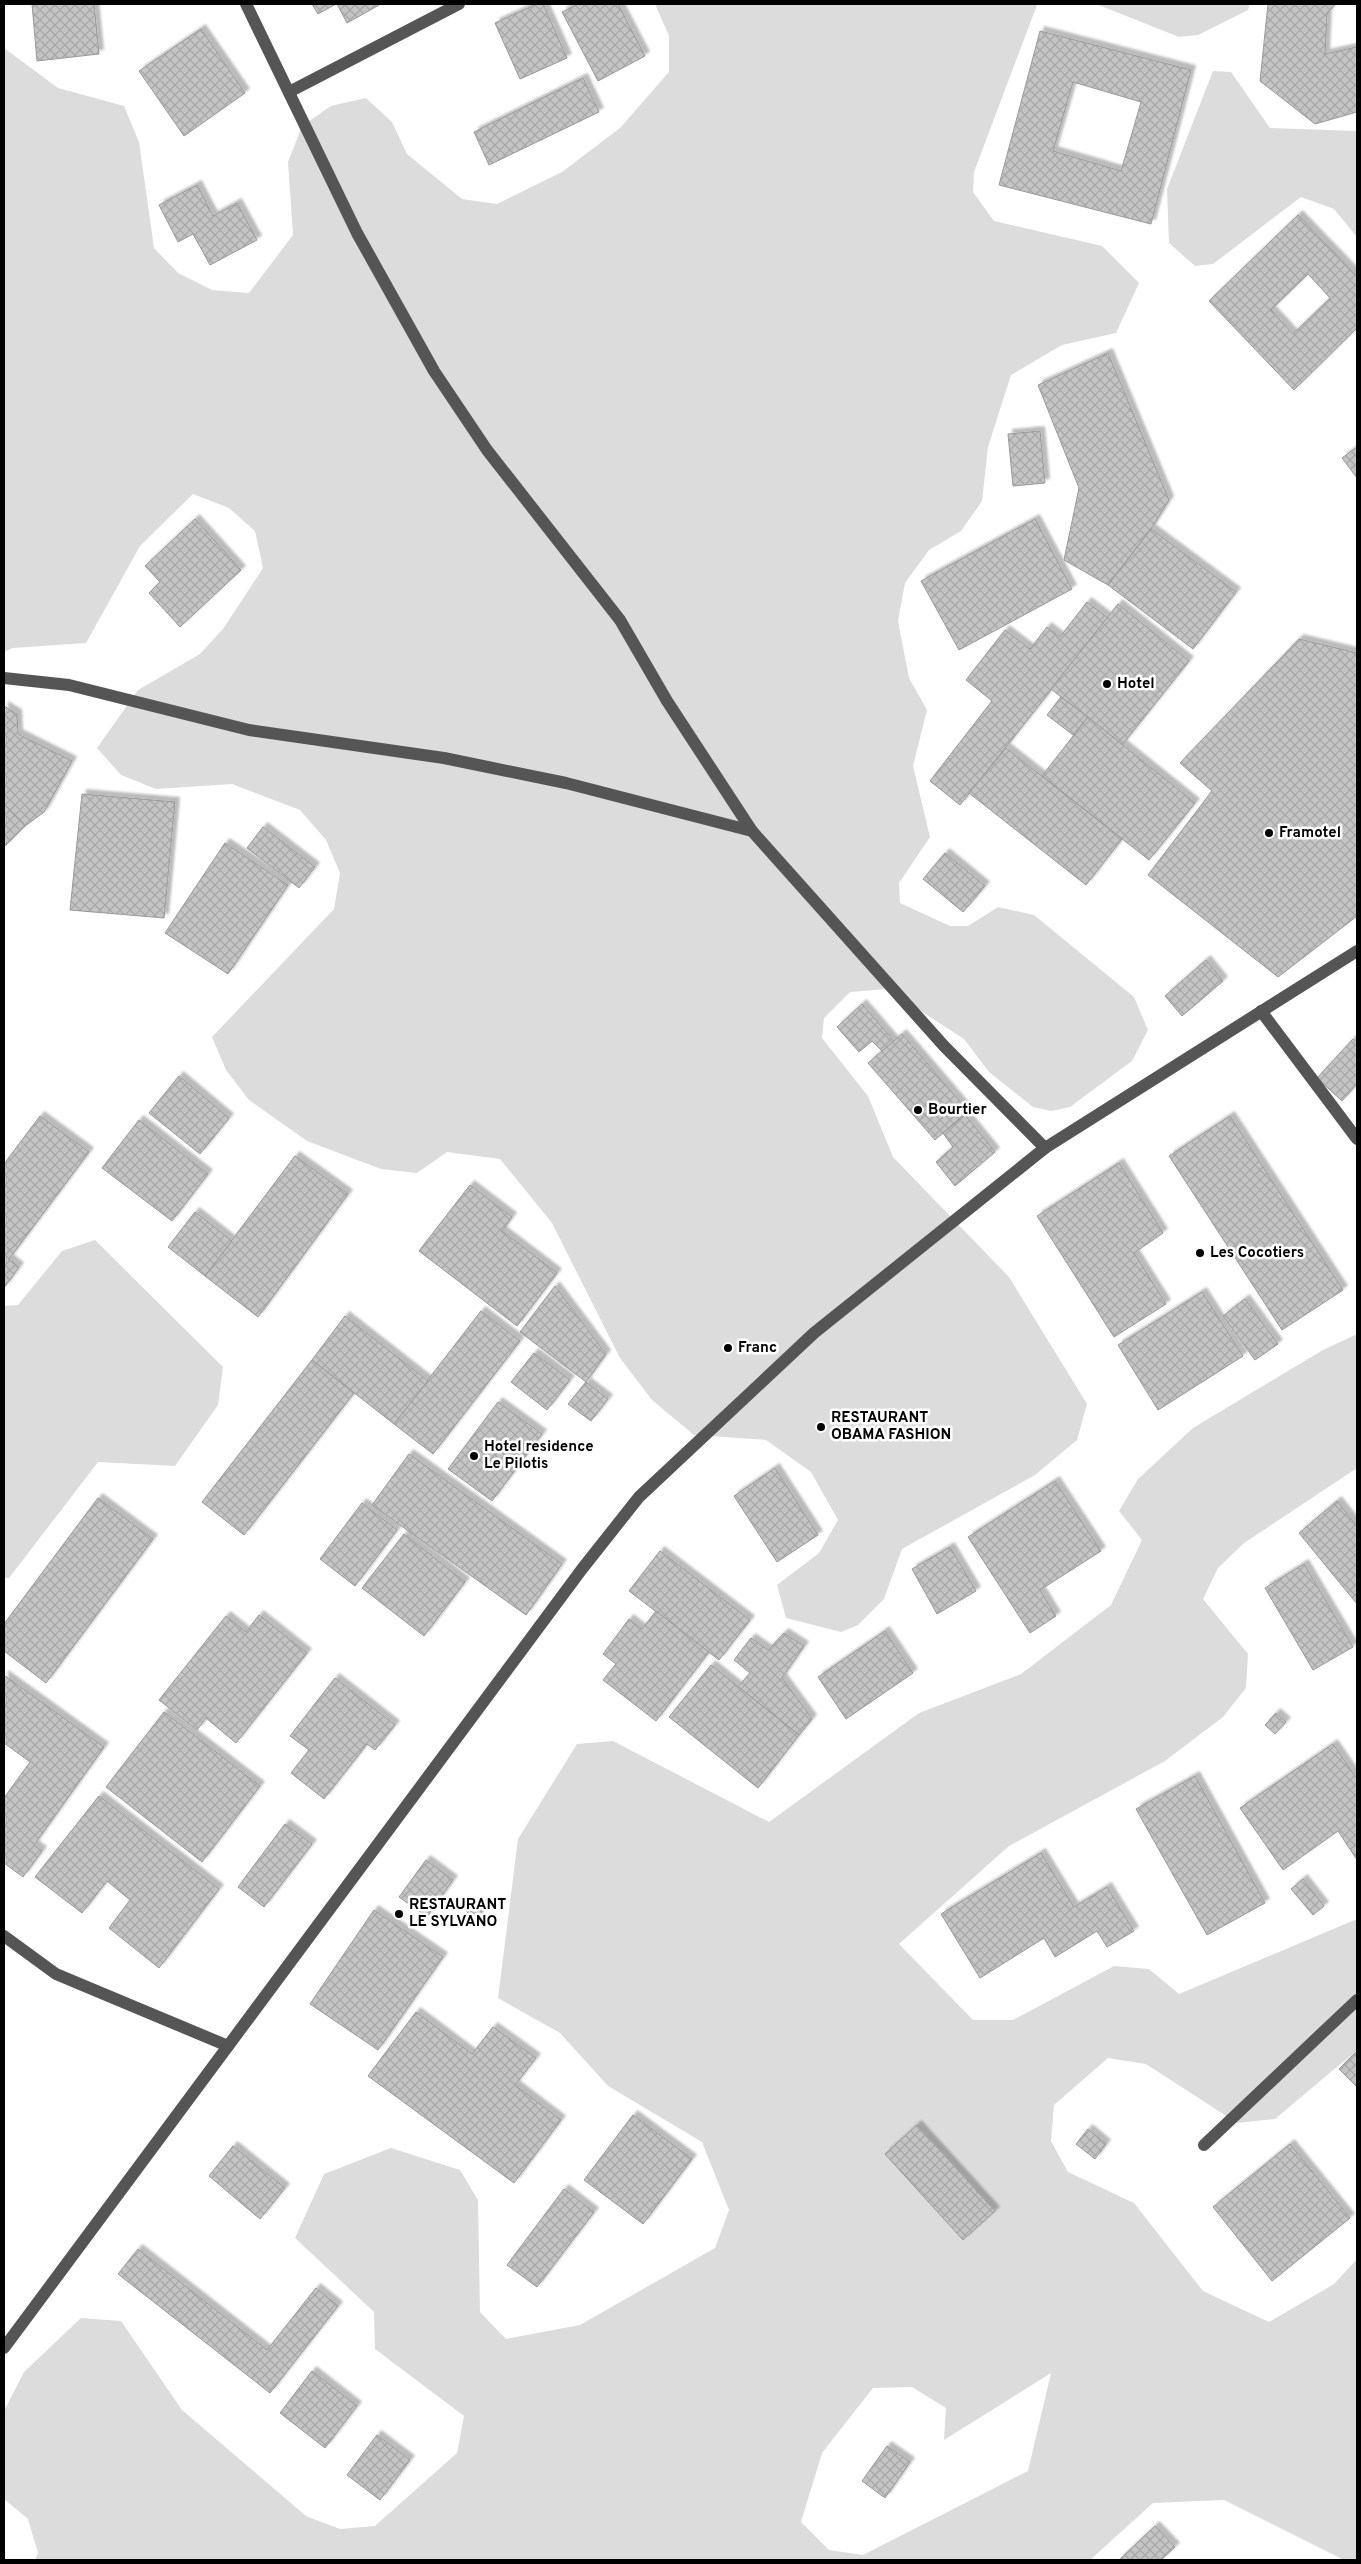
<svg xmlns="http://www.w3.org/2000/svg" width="1361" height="2564" viewBox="0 0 1361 2564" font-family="Overpass,sans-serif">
<defs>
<pattern id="building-cross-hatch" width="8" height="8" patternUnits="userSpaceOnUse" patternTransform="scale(1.25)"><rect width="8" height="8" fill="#c4c4c4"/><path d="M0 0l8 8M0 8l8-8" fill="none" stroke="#a7a7a7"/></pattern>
<filter id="shadow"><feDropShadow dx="4.5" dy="-4.5" stdDeviation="1" flood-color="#0004"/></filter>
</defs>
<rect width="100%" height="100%" fill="#fff"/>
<g fill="#dcdcdc" fill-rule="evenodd">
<path d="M655,4H1058L1037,5L974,172L973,192L994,221L1102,246L1139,283L1116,333L1062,345L1011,375L988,447L982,501L961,531L929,550L905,583L898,621L909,678L927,710L913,766L930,837L899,883L900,903L950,926H968L998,907L1034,915L1134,997L1148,1030L1132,1061L1070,1107L1051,1111L1033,1107L989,1072L964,1039L887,989L850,992L824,1018L822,1038L868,1096L893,1157L1009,1277L1087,1404L1077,1440L1035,1475L902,1549L884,1599L858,1625L841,1632L786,1618L777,1585L819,1553L838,1520L811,1472L766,1440L694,1435L652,1400L620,1358L552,1223L500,1159L447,1152L417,1173L381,1169L307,1141L249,1100L226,1070L212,1037L334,909L340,873L326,840L300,810L232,784L156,789L121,775L97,748L138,690L200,654L223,629L263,568L255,531L229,508L193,494L140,546L86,643L13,648L4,652V48L58,88L124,106L139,142L154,248L178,273L212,290L249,293L293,235L288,162L302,126L331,106L366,98L392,122L407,154L462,199L497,204L562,172L620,128L669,72V36Z"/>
<path d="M1096,4H1250L1248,10L1198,35L1179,37Z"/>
<path d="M1213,71L1231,72L1270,128L1357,131V237L1334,209L1301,197L1213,264L1195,266L1169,243L1167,189Z"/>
<path d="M95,1240L223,1367L218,1405L175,1466L98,1462L9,1578H4V1306L18,1305L62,1251Z"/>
<path d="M1357,1334V1468L1244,1543L1218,1568L1203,1599L1248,1654L1246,1688L1223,1717L1165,1761L1009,1846L899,1944L973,2020H1013L1114,1966L1149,1969L1179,1994L1357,1919V2050L1275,2119L1237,2123L1146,2064L1108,2058L1054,2105L1051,2141L1068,2172L1134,2203L1203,2291L1269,2322L1334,2284L1357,2259V2560H1344L1224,2500L1153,2503L1090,2560H35L38,2553L28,2519L4,2499V2411L24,2372L81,2318L121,2321L182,2410L306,2516L340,2529L375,2526L457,2453L464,2416L375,2349L374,2312L295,2238L324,2174L391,2148L460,2170L478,2200L480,2312L506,2339L580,2325L715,2248L729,2210L702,2142L608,2086L560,2033L498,1998L518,1839L577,1744L613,1741L769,1822L919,1713L1021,1674L1111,1605L1142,1540L1119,1511L1138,1479L1193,1428L1323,1350ZM1051,2373L1028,2471L863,2555L829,2550L801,2522L822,2453L873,2388L912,2387L946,2408L944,2440Z"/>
</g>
<g fill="url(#building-cross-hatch)" stroke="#999" fill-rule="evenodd" filter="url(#shadow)">
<path d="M32,4H94L99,54L37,61Z"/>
<path d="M312,4H336L318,14Z"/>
<path d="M337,4H381L347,23Z"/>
<path d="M537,4H543L567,58L520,79L495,23Z"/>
<path d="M578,4H618L645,56L598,81L562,12Z"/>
<path d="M1268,4H1335L1327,14L1325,54L1357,47V112L1315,124L1260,81Z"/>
<path d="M201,29L245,93L184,136L139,71Z"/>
<path d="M1040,31L1191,70L1151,224L999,185ZM1073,82L1141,102L1121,171L1053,151Z"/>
<path d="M583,78L599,112L489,165L474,132Z"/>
<path d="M197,185L213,216L237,203L257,240L210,265L193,234L178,242L159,205Z"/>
<path d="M1298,215L1357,276V328L1294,390L1209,301ZM1308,274L1330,298L1293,334L1271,310Z"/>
<path d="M1108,353L1169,500L1151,529L1108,585L1064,560L1079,488L1038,385Z"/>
<path d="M1040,431L1045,483L1013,486L1008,434Z"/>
<path d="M1357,447V478L1342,458Z"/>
<path d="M195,519L241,570L180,627L149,593L160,582L145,566Z"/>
<path d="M1035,519L1072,589L959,650L921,581Z"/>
<path d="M1151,529L1236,592L1193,649L1108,585Z"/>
<path d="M1087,602L1108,618L960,805L930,781L992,701L966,680L1005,630L1030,649L1047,627L1060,637Z"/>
<path d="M1118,604L1189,661L1122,745L1051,689Z"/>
<path d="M1299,639L1357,653V916L1278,977L1148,875L1212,791L1180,763Z"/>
<path d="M1061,697L1088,717L1073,735L1047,715Z"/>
<path d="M4,706L17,714L18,734L72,761L44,812L25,826L4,804Z"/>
<path d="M1088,717L1195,803L1149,860L1042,776Z"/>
<path d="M1006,748L1122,839L1086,885L969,793Z"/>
<path d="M82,794L175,802L164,918L70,910Z"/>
<path d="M4,804L25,826L4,847Z"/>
<path d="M263,827L315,867L299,888L247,848Z"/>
<path d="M225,843L288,885L228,974L165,933Z"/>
<path d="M945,853L985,886L963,912L923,879Z"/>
<path d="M1206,960L1223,981L1182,1016L1165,996Z"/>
<path d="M862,1004L894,1041L882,1051L872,1041L859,1052L837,1027Z"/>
<path d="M902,1034L968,1111L935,1140L868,1063Z"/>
<path d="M1353,1039L1357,1042V1084L1342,1101L1317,1078Z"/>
<path d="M179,1076L229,1118L200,1154L149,1113Z"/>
<path d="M965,1115L995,1152L955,1186L936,1162L953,1147L943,1133Z"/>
<path d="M40,1116L89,1152L9,1259L19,1267L4,1288V1164Z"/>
<path d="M1230,1116L1343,1290L1282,1330L1169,1156Z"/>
<path d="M139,1120L208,1174L172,1221L102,1168Z"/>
<path d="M295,1156L348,1194L258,1317L205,1276Z"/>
<path d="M1119,1163L1163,1233L1134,1253L1166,1304L1114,1337L1037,1216Z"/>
<path d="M470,1185L512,1217L502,1231L557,1273L517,1326L419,1251Z"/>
<path d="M195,1212L232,1241L205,1276L168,1247Z"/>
<path d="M555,1286L606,1354L586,1382L520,1332Z"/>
<path d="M1202,1292L1243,1356L1158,1410L1118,1345Z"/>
<path d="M1245,1299L1278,1344L1255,1360L1223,1316Z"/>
<path d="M481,1311L520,1341L433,1454L394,1424Z"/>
<path d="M345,1316L428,1381L394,1424L312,1360Z"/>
<path d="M534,1353L570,1380L547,1410L511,1382Z"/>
<path d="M312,1360L354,1393L244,1535L202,1502Z"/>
<path d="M586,1382L608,1399L591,1421L568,1404Z"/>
<path d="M498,1402L542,1434L492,1501L448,1469Z"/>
<path d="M409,1454L562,1564L526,1615L372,1505Z"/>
<path d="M775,1468L818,1535L777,1562L734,1496Z"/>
<path d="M1055,1481L1101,1551L1040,1590L1056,1616L1030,1633L968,1537Z"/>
<path d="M98,1498L153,1539L46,1683L4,1651V1624Z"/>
<path d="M1337,1501L1357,1526V1604L1299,1533Z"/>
<path d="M362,1503L397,1530L355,1586L320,1559Z"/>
<path d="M404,1534L465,1582L424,1636L362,1588Z"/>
<path d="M950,1547L976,1591L937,1614L912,1569Z"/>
<path d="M660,1551L750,1620L719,1660L629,1591Z"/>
<path d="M1304,1564L1353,1647L1313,1670L1265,1588Z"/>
<path d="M656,1611L709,1652L656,1721L603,1680L616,1664L603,1654L629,1619L642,1629Z"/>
<path d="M259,1615L307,1653L236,1743L206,1718L197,1730L159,1700L226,1616L246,1632Z"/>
<path d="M885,1631L913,1673L846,1719L818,1677Z"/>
<path d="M784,1633L804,1646L782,1678L812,1719L799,1735L738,1687L750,1673L734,1660L751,1638L768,1650Z"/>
<path d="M711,1665L799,1735L758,1788L669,1717Z"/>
<path d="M4,1675L104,1747L34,1845L42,1851L23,1877L4,1863V1798L30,1762L4,1743Z"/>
<path d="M335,1678L395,1725L375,1750L367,1744L324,1799L291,1773L309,1750L290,1736Z"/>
<path d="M164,1712L260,1786L202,1862L106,1787Z"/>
<path d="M1276,1713L1286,1722L1275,1734L1265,1725Z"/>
<path d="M1333,1744L1357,1779V1860L1338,1831L1283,1870L1240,1808Z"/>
<path d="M1195,1776L1265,1903L1207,1935L1136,1809Z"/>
<path d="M99,1796L219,1889L159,1968L109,1928L130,1900L107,1881L82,1913L35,1877Z"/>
<path d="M285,1824L312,1844L264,1907L238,1887Z"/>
<path d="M1041,1853L1074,1907L1107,1887L1134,1931L1107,1947L1097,1931L1055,1957L1044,1938L980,1978L941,1914Z"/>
<path d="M426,1860L453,1880L427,1917L399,1897Z"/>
<path d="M1303,1879L1324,1906L1313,1915L1291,1889Z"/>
<path d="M477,1901L485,1910L474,1920L466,1911Z"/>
<path d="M374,1910L443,1957L378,2050L310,2004Z"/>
<path d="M416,2012L472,2054L493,2027L536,2058L515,2085L561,2120L514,2183L368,2076Z"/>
<path d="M1356,2052L1357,2053V2087L1339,2069Z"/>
<path d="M633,2115L692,2159L643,2224L584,2180Z"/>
<path d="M917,2125L995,2211L963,2240L885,2154Z"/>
<path d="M1088,2129L1106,2144L1095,2159L1076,2144Z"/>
<path d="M1290,2144L1350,2218L1272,2281L1213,2207Z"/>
<path d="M233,2146L285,2188L260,2219L209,2176Z"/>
<path d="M564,2189L594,2212L537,2287L507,2265Z"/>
<path d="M138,2249L267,2350L316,2288L338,2306L270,2393L118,2274Z"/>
<path d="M312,2371L357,2406L325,2448L280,2413Z"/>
<path d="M377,2435L410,2460L380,2500L347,2475Z"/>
<path d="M887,2446L910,2462L885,2498L862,2481Z"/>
<path d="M1155,2526L1175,2547L1161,2560H1119Z"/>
</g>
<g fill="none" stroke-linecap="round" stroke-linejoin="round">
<g stroke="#555" stroke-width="12">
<path d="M246,4L357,233L434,371L487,450L620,620L667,701L752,831L944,1046L1045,1148"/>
<path d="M289,92L459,4"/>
<path d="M4,678L69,685L249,730L444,758L566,783L752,831"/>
<path d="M1261,1011L1357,1139"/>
<path d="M4,1936L56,1974L228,2046"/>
<path d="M1204,2145L1357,2000"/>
<path d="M4,2348L582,1569L639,1497L814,1333L1045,1148L1357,951"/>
</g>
</g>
<g fill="#000" stroke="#fff" stroke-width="2">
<circle cx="1107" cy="684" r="5"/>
<circle cx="1269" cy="833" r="5"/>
<circle cx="918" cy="1110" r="5"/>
<circle cx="1200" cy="1253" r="5"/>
<circle cx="728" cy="1348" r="5"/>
<circle cx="821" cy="1427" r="5"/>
<circle cx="474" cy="1456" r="5"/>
<circle cx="399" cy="1914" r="5"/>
</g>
<g text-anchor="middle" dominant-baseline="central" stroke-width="5" stroke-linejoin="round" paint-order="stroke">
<g font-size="15" font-weight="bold" fill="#000" stroke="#fff" text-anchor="start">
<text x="1117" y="684">Hotel</text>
<text x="1279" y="833">Framotel</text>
<text x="928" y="1110">Bourtier</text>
<text x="1210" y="1253">Les Cocotiers</text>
<text x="738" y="1348">Franc</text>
<text x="831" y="1418">RESTAURANT<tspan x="831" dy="17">OBAMA FASHION</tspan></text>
<text x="484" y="1447">Hotel residence<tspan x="484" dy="17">Le Pilotis</tspan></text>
<text x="409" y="1905">RESTAURANT<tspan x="409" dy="17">LE SYLVANO</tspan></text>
</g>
</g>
<rect width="1361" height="2564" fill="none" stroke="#000000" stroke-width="10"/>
</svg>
